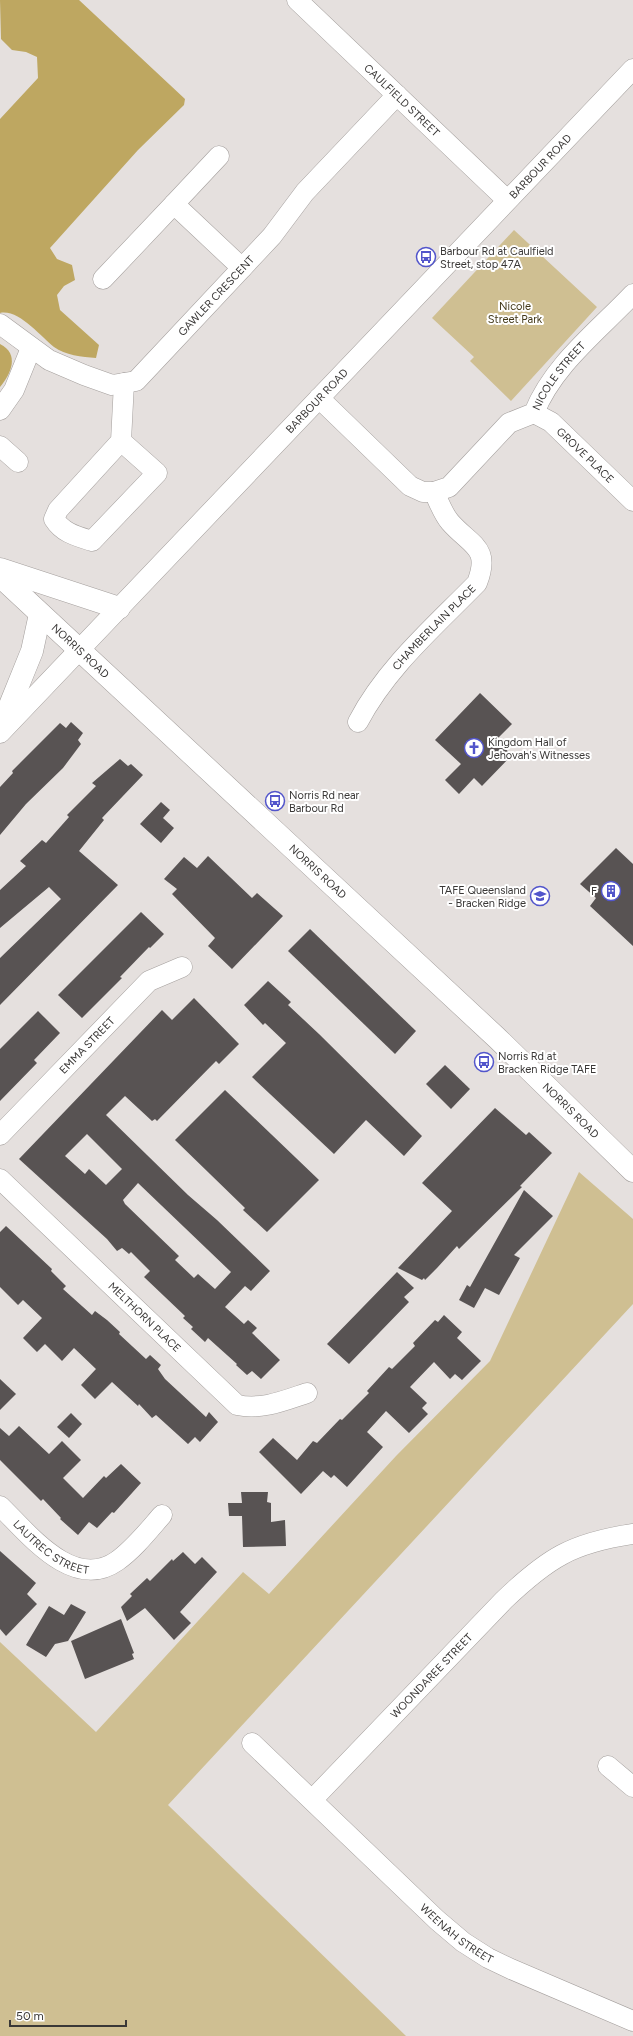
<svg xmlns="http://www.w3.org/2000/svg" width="633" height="2036" viewBox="0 0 633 2036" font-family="Figtree,sans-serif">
<rect width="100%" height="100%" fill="#e5e0de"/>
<g fill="#cfbf92">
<path d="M514,230L597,307L511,401L470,361L474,357L432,318Z"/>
<path d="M579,1172L633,1219V1304L168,1805L406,2036H0V1642L96,1732L243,1572L269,1594L396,1456L490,1361Z"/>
</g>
<g fill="#bea761">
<path d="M0,0H79L185,99L184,105L138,150L50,248L57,259L72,265L75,280L64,286L57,295L60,310L99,345L96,358C82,357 65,355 54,347C41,337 19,309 0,313V119L38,78L37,57L26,52L12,50L1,39Z"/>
<path d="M0,344C20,354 11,374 0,387Z"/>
</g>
<g fill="#585353" fill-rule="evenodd">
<path d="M480,693L512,724L496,740L512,755L482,786L474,778L459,794L445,780L461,764L435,740Z"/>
<path d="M71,722L83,733L78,740L81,744L63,768L26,804L0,835V787L13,773L12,771L60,723L66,728Z"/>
<path d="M120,759L128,766L131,764L143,775L102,818L104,820L79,851L118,885L0,1005V958L61,899L49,887L0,928V890L26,866L20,861L42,840L46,843L69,817L67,815L96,786L92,783Z"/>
<path d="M161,802L170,810L163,818L174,828L161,843L140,824Z"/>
<path d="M616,848L633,864V946L590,906L596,898L580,884Z"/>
<path d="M208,856L252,898L257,893L283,916L232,969L208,946L215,938L172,894L177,889L164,879L184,857L197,868Z"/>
<path d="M141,912L164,934L150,948L149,947L120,977L122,978L82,1018L58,995Z"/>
<path d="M310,929L416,1031L395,1054L288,951Z"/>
<path d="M268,981L291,1002L288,1005L319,1034L422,1136L404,1156L366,1120L334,1154L252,1077L286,1043L265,1023L263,1025L244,1005Z"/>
<path d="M194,998L239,1044L219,1064L216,1061L157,1121L155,1119L152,1121L125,1096L106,1115L188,1195L217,1220L270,1271L251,1291L245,1286L225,1307L244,1324L248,1320L257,1328L252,1333L280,1360L261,1379L252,1371L247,1375L236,1365L237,1364L208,1338L205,1342L191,1329L193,1327L183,1318L185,1316L144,1277L150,1271L131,1252L129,1254L122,1248L117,1251L107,1239L19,1159L162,1010L172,1020ZM87,1134L122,1169L106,1185L89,1169L85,1174L65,1156ZM138,1183L231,1272L215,1289L198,1274L194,1278L175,1260L179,1256L125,1204L123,1200Z"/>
<path d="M38,1011L60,1033L34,1060L37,1063L0,1101V1049Z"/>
<path d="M445,1065L470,1089L451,1109L426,1084Z"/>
<path d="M225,1090L319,1180L267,1232L243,1210L245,1208L175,1140Z"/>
<path d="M495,1108L526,1135L529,1132L552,1153L520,1186L522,1187L459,1249L457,1246L437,1268L425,1280L424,1278L422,1280L398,1268L452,1211L422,1183Z"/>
<path d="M524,1190L553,1216L514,1255L520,1258L499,1295L485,1288L474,1308L459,1300L467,1285L470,1287Z"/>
<path d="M6,1226L52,1269L51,1271L66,1286L63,1289L92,1315L95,1311L107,1320L120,1332L119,1334L146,1359L150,1355L161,1365L158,1369L165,1379L206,1417L209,1412L218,1422L200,1442L195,1437L188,1444L156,1415L152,1418L139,1404L138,1406L112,1382L95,1399L81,1385L96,1369L74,1348L62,1361L45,1344L37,1352L23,1338L42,1318L23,1300L18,1305L0,1287V1232Z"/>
<path d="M397,1272L414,1288L404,1297L409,1302L349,1364L327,1344Z"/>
<path d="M444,1315L462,1332L457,1338L481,1361L462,1380L455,1374L450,1379L434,1362L410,1387L427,1403L422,1408L428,1414L409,1433L386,1411L367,1432L383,1447L347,1487L334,1475L331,1478L323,1471L301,1494L259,1452L273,1438L297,1460L313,1441L317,1443L340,1419L342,1420L369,1393L367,1391L389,1367L392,1369L415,1346L413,1343L435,1320L438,1322Z"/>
<path d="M0,1379L16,1394L0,1410Z"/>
<path d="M71,1413L82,1424L69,1438L57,1427Z"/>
<path d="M19,1426L49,1454L62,1441L81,1460L63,1478L83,1498L104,1476L106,1478L121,1464L141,1483L114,1513L112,1512L97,1528L89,1522L78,1535L60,1519L61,1518L43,1499L41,1501L0,1460V1428L9,1436Z"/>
<path d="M241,1492H268L267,1502L271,1503V1522L285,1520L286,1546L243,1547L242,1516H229L228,1503H242Z"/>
<path d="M0,1551L36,1583L27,1594L37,1604L6,1636L0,1629Z"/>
<path d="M183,1552L195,1564L202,1557L217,1572L180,1612L191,1623L174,1640L145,1608L127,1621L121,1607L132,1596L130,1594L147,1578L150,1581L172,1559L173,1561Z"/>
<path d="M71,1604L86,1612L68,1641L55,1644L46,1657L26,1645L49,1606L64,1615Z"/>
<path d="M121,1619L134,1653L132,1654L134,1659L85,1679L71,1641Z"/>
</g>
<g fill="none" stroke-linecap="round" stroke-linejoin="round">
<defs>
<g id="minor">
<path id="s1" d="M297,0L507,200"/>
<path d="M174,204L219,156"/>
<path d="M103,279L174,204L242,268"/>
<path id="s2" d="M0,324L49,360L84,375L112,385L136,381L272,236L305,192L397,95"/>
<path id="s3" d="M319,398L410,486L423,492H434L449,487L509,423L534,413C553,365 598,331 633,294"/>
<path d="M0,410L14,390L31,348"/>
<path id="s4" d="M534,413L551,422L633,501"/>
<path d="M121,441L157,473L92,541C76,536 63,533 54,519L58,510L121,441L124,383"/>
<path d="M0,446L18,462"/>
<path id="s5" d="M358,722C386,668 435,626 477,583C491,547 471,546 450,522C443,514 439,502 434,492"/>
<path id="s6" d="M0,733L633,69"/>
<path id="s7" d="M0,1135L149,981L182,967"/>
<path id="s8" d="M0,1179L237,1405C262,1410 283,1401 307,1393"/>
<path id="s9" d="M0,1506C28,1533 73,1592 117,1561C134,1549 148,1531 162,1515"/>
<path id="s10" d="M252,1743L437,1920L463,1942L488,1958L511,1969L633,2021"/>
<path d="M608,1766L633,1787"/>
<path id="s11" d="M313,1799L504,1600C548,1558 572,1543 633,1534"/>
</g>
<g id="major">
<path d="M0,569L119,608"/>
<path id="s12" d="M0,576L497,1038L633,1171"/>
<path d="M0,730L32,651L40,614"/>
</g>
</defs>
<use href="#minor" stroke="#a49f9d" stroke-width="21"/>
<use href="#major" stroke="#a49f9d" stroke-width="23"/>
<use href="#minor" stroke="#fff" stroke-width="20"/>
<use href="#major" stroke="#fff" stroke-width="22"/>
</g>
<defs>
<symbol id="bus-ring" viewBox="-11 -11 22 22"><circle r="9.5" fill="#fff" stroke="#5255cb" stroke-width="1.5"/><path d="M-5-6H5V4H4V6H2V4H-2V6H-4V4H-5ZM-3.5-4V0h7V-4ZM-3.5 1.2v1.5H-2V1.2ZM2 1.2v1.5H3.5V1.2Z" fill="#5255cb"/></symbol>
<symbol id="church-ring" viewBox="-11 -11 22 22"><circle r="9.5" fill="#fff" stroke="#5255cb" stroke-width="1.5"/><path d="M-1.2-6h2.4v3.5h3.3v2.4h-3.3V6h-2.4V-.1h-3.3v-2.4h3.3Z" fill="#5255cb"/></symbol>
<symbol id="building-ring" viewBox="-11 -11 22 22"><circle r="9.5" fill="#fff" stroke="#5255cb" stroke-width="1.5"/><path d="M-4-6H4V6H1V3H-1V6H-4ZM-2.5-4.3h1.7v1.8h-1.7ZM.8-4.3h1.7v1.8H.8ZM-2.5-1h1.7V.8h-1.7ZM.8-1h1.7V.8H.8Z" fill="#5255cb"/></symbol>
<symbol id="university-ring" viewBox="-11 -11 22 22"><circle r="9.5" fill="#fff" stroke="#5255cb" stroke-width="1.5"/><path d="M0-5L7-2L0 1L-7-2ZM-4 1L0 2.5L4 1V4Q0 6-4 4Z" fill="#5255cb"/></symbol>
</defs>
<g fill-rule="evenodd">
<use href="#bus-ring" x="415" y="246" width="22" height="22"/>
<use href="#church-ring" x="463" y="737" width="22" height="22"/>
<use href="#bus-ring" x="264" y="790" width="22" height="22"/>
<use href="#building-ring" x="600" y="880" width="22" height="22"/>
<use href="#university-ring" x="529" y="885" width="22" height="22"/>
<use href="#bus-ring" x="473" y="1051" width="22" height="22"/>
</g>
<g text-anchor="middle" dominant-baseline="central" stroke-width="4" stroke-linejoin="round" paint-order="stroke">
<g font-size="11" fill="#3a3837" stroke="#fff">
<text stroke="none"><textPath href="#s1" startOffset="145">CAULFIELD STREET</textPath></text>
<text stroke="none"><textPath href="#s6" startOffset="783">BARBOUR ROAD</textPath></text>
<text stroke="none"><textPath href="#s2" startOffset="270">GAWLER CRESCENT</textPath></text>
<text stroke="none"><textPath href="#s3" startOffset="327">NICOLE STREET</textPath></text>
<text stroke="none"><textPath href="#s6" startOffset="459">BARBOUR ROAD</textPath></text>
<text stroke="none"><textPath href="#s4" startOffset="67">GROVE PLACE</textPath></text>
<text stroke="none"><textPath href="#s5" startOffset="122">CHAMBERLAIN PLACE</textPath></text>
<text stroke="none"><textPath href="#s12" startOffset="110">NORRIS ROAD</textPath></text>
<text stroke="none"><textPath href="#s12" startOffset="434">NORRIS ROAD</textPath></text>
<text stroke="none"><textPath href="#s7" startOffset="125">EMMA STREET</textPath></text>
<text stroke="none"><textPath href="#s12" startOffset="782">NORRIS ROAD</textPath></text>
<text stroke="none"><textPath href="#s8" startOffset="200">MELTHORN PLACE</textPath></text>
<text stroke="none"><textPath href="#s9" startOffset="67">LAUTREC STREET</textPath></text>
<text stroke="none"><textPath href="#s11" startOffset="171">WOONDAREE STREET</textPath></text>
<text stroke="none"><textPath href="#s10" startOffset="280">WEENAH STREET</textPath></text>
</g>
<g font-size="11" fill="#3a3837" stroke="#fff" text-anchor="start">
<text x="440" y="251">Barbour Rd at Caulfield<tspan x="440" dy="13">Street, stop 47A</tspan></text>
<text x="488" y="742">Kingdom Hall of<tspan x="488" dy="13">Jehovah's Witnesses</tspan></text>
<text x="289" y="795">Norris Rd near<tspan x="289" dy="13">Barbour Rd</tspan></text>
<text x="526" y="890" text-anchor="end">TAFE Queensland<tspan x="526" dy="13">- Bracken Ridge</tspan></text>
<text x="597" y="891" text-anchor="end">F</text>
<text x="498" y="1056">Norris Rd at<tspan x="498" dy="13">Bracken Ridge TAFE</tspan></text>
</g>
<g font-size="11" fill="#423819" stroke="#fff">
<text x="515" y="306">Nicole<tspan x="515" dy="13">Street Park</tspan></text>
</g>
</g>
<path d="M10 2020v6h116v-6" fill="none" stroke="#3a3837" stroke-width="2"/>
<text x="16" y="2020" font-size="12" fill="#3a3837" stroke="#ffffff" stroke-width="3" paint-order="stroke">50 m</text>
</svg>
